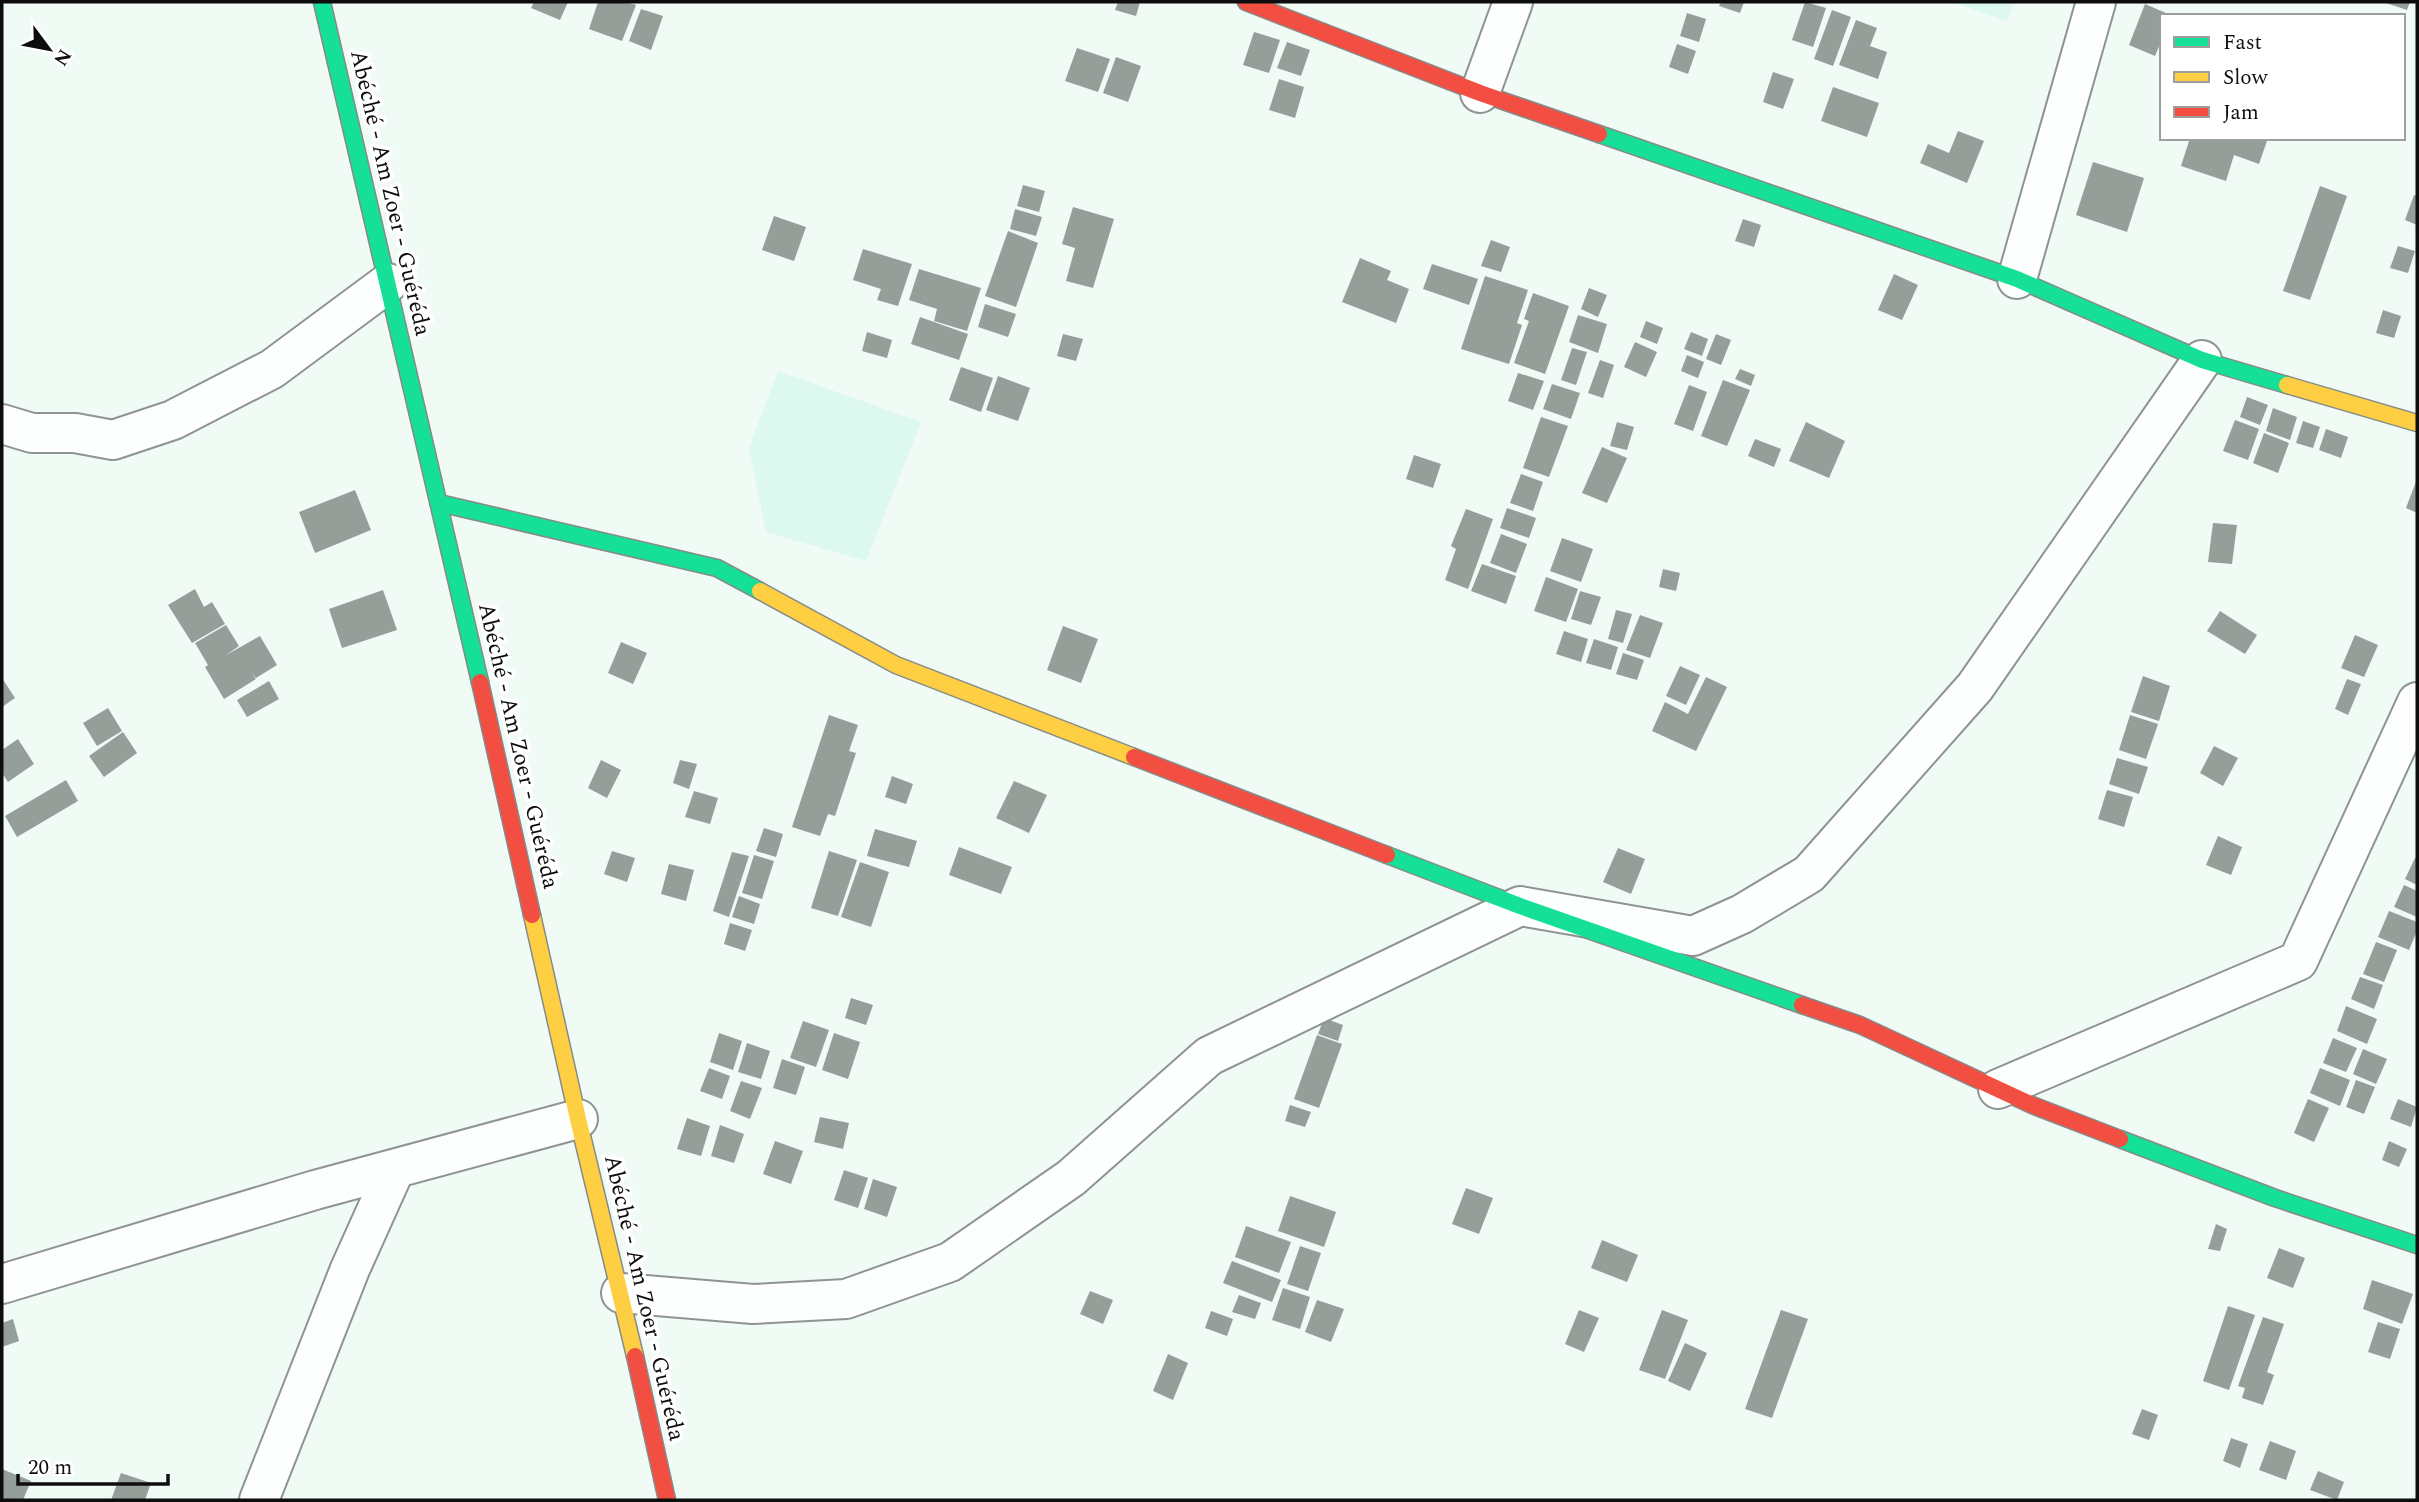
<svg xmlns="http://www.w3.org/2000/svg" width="2419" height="1502" viewBox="0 0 2419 1502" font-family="Spectral,serif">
<rect width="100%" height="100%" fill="#f0fbf6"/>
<g fill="#dcf8ef">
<path d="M1953,2H2014L2007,21Z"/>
<path d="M778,371L921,422L866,561L766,532L749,448Z"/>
</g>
<g fill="#969e9a">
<path d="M534,2H568L560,20L531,8Z"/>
<path d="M598,2H626L636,5L622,41L589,29Z"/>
<path d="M1118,2H1140L1136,16L1115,10Z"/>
<path d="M1721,2H1744L1740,13L1719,6Z"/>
<path d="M1805,2L1826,8L1813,47L1792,40Z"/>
<path d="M2383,2H2410L2407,10Z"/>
<path d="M2145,4L2173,16H2162V45L2160,44L2155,56L2129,45Z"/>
<path d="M641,9L663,16L651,50L629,41Z"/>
<path d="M1832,10L1851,17L1833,66L1814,59Z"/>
<path d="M1687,13L1706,19L1699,42L1680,36Z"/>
<path d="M1856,20L1877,28L1870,46L1887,52L1878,79L1839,65Z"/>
<path d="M1254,32L1280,40L1269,73L1243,65Z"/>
<path d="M1287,42L1310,50L1301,76L1277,68Z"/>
<path d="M1677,44L1696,51L1688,74L1669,67Z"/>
<path d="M1077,48L1110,59L1098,92L1065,81Z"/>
<path d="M1116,57L1141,66L1128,102L1103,93Z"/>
<path d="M1773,72L1794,79L1783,109L1763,102Z"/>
<path d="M1279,79L1304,87L1295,118L1269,110Z"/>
<path d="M1833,87L1879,103L1867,137L1821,121Z"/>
<path d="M1958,131L1984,141L1967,183L1920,163L1928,144L1949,153Z"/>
<path d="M2182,138H2268L2259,164L2234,155L2226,181L2181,166L2189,141Z"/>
<path d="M2093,162L2144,178L2127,232L2076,215Z"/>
<path d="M1023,185L1045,191L1039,212L1017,206Z"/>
<path d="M2320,186L2347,196L2310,300L2283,291Z"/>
<path d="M2414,195L2417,196V225L2405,220Z"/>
<path d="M1073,207L1114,219L1093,288L1066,281L1075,248L1062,244Z"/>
<path d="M1015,209L1042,217L1036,236L1010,229Z"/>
<path d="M774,216L806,227L794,261L762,250Z"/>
<path d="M1743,219L1761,225L1754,247L1735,241Z"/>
<path d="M1008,231L1038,243L1016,307L985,296Z"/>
<path d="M1491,240L1510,247L1501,272L1481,266Z"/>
<path d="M2398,246L2415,251L2408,273L2390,268Z"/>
<path d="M863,249L912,264L898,306L877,300L881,289L853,280Z"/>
<path d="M1360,258L1391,271L1387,280L1409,289L1396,323L1342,302Z"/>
<path d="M1432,264L1478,279L1469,305L1423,289Z"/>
<path d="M919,269L981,288L967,331L934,321L937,309L909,300Z"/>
<path d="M1894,274L1918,285L1902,320L1878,310Z"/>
<path d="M1485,276L1528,290L1517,323L1522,325L1509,364L1461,349Z"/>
<path d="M1589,288L1607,295L1598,317L1581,309Z"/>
<path d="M1533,293L1569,306L1545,374L1514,363L1529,321L1524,319Z"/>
<path d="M985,304L1016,314L1008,337L978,327Z"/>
<path d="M2383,310L2401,316L2394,338L2376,333Z"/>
<path d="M1578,315L1607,324L1598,353L1569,342Z"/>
<path d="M920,317L968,334L959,360L911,344Z"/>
<path d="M1646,321L1663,328L1657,344L1640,337Z"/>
<path d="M867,332L892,340L887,358L862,351Z"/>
<path d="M1691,332L1708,339L1702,356L1684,349Z"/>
<path d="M1063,334L1083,339L1076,361L1057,356Z"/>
<path d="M1716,334L1731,340L1721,365L1706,359Z"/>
<path d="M1635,342L1657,352L1646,377L1624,367Z"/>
<path d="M1572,348L1587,352L1576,385L1561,380Z"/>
<path d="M1687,355L1704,362L1698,378L1681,371Z"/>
<path d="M1600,360L1614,365L1603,398L1588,393Z"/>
<path d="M961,367L993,378L981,412L949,400Z"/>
<path d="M1740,369L1755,375L1751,386L1735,379Z"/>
<path d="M1518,373L1544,381L1533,410L1508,401Z"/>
<path d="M998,376L1030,388L1018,421L986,410Z"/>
<path d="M1723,380L1750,390L1727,446L1701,436Z"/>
<path d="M1552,384L1580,393L1571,419L1543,409Z"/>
<path d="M1689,385L1707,392L1693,431L1674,424Z"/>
<path d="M2247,397L2268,405L2260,425L2240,417Z"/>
<path d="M2273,408L2297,417L2290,440L2266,431Z"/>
<path d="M1541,417L1568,426L1549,477L1523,468Z"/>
<path d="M2235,420L2259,429L2248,460L2223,451Z"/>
<path d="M2303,421L2320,427L2313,448L2296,443Z"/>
<path d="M1617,422L1634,427L1627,450L1610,446Z"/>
<path d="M1806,422L1845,441L1829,478L1789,461Z"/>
<path d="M2326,429L2348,437L2341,458L2319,450Z"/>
<path d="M2264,433L2289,443L2278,473L2253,463Z"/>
<path d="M1755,439L1781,449L1774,467L1748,456Z"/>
<path d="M1602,447L1627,458L1607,503L1582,493Z"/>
<path d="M1414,455L1441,464L1433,488L1406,479Z"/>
<path d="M1521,474L1543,482L1533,511L1510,503Z"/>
<path d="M2417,479V513L2406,508Z"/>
<path d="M355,490L371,530L315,553L299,512Z"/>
<path d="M1507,508L1536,518L1529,538L1500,528Z"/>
<path d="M1466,509L1493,519L1468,589L1445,580L1456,549L1451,546Z"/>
<path d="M2213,523L2237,525L2232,564L2208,562Z"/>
<path d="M1501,534L1527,544L1516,573L1490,563Z"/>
<path d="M1562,538L1593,549L1581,582L1550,571Z"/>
<path d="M1482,564L1516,576L1506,604L1471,591Z"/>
<path d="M1663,569L1680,573L1676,591L1659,587Z"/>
<path d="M1546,577L1578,589L1566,622L1534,611Z"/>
<path d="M195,589L204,607L212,602L225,624L192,643L168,605Z"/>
<path d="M383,590L397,630L342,648L329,609Z"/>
<path d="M1580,591L1601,597L1591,625L1571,619Z"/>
<path d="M1616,610L1632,614L1623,643L1608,639Z"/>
<path d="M2220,611L2257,635L2245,654L2207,631Z"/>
<path d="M1640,615L1663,623L1650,658L1626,650Z"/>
<path d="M226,625L239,646L226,655L260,636L277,665L256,678L251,672L256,679L224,699L205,667L208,665L195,643Z"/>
<path d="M1063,626L1098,639L1081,683L1047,670Z"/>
<path d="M1564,631L1588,639L1581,662L1556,654Z"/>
<path d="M2355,635L2378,645L2364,677L2341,668Z"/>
<path d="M1594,639L1618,647L1611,670L1586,663Z"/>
<path d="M621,642L647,653L633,684L608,673Z"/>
<path d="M1623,653L1644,660L1637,680L1616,674Z"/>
<path d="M1680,666L1700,675L1686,705L1666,696Z"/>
<path d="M2143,676L2170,686L2159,721L2131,712Z"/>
<path d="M1706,677L1727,687L1696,751L1652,731L1665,702L1688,714Z"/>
<path d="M2,678L15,698L2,707Z"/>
<path d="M2347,679L2361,684L2348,715L2335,709Z"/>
<path d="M269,681L279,699L247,717L237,700Z"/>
<path d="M108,708L122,731L97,746L83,723Z"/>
<path d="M829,715L858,725L849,751L856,753L835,816L828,814L820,836L792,827Z"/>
<path d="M2130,715L2158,724L2146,759L2119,750Z"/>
<path d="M123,732L137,753L104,777L89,756Z"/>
<path d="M18,739L34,764L8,782L2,773V750Z"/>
<path d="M2214,746L2238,758L2223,786L2200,773Z"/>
<path d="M2117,758L2148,767L2139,794L2109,784Z"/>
<path d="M601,760L621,770L607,798L588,788Z"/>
<path d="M680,760L697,764L689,789L673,783Z"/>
<path d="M892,776L913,784L906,804L885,797Z"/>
<path d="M66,780L78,801L17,837L5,816Z"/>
<path d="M1014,781L1047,795L1029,833L996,818Z"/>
<path d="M2107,790L2133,797L2124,827L2098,819Z"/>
<path d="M694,791L718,798L710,824L685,817Z"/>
<path d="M764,828L783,834L776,857L756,851Z"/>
<path d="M875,829L917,841L909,867L867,856Z"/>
<path d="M2218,836L2242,847L2231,875L2206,865Z"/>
<path d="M959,847L1012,867L1001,894L949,875Z"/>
<path d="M1618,848L1645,859L1631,894L1603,882Z"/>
<path d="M612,851L635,858L627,882L604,874Z"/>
<path d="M829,851L857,860L838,916L811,908Z"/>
<path d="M732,852L749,856L729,917L713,911Z"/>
<path d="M754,855L774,861L762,899L742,893Z"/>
<path d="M2415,858L2417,859V885L2405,879Z"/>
<path d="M860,862L889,872L871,927L841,917Z"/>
<path d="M669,864L694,870L686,901L661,894Z"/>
<path d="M2404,885L2417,891V917L2394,907Z"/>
<path d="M739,896L760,904L754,924L732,917Z"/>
<path d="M2389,911L2417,922V931L2409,950L2378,937Z"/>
<path d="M730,923L752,930L745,951L724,944Z"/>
<path d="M2376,942L2397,950L2384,982L2363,974Z"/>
<path d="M2360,977L2383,985L2374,1009L2351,999Z"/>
<path d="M851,998L873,1005L866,1025L845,1018Z"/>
<path d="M2346,1006L2377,1019L2367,1044L2337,1031Z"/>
<path d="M1324,1018L1343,1025L1338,1041L1318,1034Z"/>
<path d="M803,1021L829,1030L816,1067L790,1058Z"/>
<path d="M719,1033L742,1041L733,1070L710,1062Z"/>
<path d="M834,1033L860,1042L848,1079L822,1070Z"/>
<path d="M1317,1035L1342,1044L1319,1108L1294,1099Z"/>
<path d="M2333,1038L2357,1048L2346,1072L2323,1063Z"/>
<path d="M747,1043L770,1051L761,1079L738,1072Z"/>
<path d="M2363,1049L2387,1059L2376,1084L2353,1074Z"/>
<path d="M782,1059L805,1067L796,1095L773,1088Z"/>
<path d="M709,1068L730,1076L722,1099L700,1091Z"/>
<path d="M2320,1068L2350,1080L2340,1106L2310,1093Z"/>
<path d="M2356,1080L2375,1087L2364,1114L2346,1107Z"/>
<path d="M741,1081L762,1088L750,1119L730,1111Z"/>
<path d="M2308,1099L2329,1108L2314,1142L2294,1133Z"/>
<path d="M2398,1099L2417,1107L2411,1127L2390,1119Z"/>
<path d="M1290,1105L1311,1112L1305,1127L1285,1121Z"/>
<path d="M820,1117L849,1123L843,1149L814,1142Z"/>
<path d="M687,1118L710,1126L701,1156L677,1149Z"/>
<path d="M720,1125L744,1134L734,1163L711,1156Z"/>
<path d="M775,1141L803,1151L791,1184L763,1174Z"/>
<path d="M2389,1141L2407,1149L2399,1167L2382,1160Z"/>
<path d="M844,1170L868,1178L858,1208L834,1200Z"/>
<path d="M873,1179L897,1187L887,1217L864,1209Z"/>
<path d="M1466,1188L1493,1198L1479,1234L1452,1224Z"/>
<path d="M1290,1196L1336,1212L1324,1247L1278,1231Z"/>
<path d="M2216,1224L2227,1229L2220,1251L2208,1249Z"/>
<path d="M1246,1226L1291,1242L1279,1273L1235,1257Z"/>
<path d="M1602,1240L1638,1255L1627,1282L1591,1268Z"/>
<path d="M1300,1246L1321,1253L1308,1291L1287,1284Z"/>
<path d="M2279,1248L2305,1258L2293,1288L2267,1278Z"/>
<path d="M1232,1261L1281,1280L1272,1302L1223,1283Z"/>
<path d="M2372,1280L2413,1294L2402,1324L2363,1309Z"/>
<path d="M1283,1288L1310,1297L1300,1329L1272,1320Z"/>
<path d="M1090,1291L1113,1300L1103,1324L1080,1314Z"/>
<path d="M1239,1295L1261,1303L1255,1319L1232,1312Z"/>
<path d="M1317,1300L1344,1309L1331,1342L1305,1332Z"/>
<path d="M2228,1306L2255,1315L2229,1390L2203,1381Z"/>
<path d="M1579,1310L1599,1318L1584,1352L1565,1344Z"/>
<path d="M1662,1310L1688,1320L1665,1379L1639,1370Z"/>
<path d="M1781,1310L1808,1319L1772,1418L1745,1409Z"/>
<path d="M1211,1311L1233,1319L1227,1336L1205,1328Z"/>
<path d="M2263,1317L2284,1324L2267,1372L2274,1375L2263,1405L2242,1398L2245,1388L2238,1386Z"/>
<path d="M13,1319L19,1341L2,1347V1323Z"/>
<path d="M2378,1322L2400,1329L2390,1359L2368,1352Z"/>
<path d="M1685,1343L1707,1353L1690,1391L1668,1381Z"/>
<path d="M1168,1354L1188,1363L1173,1400L1153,1391Z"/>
<path d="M2142,1409L2158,1415L2149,1440L2132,1434Z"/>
<path d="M2231,1438L2248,1444L2240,1468L2223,1461Z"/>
<path d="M2270,1441L2296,1451L2286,1480L2259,1470Z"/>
<path d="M2,1469L31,1481L23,1500H2Z"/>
<path d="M2318,1471L2344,1482L2337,1500L2310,1490Z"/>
<path d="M121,1473L151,1483L145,1500H111Z"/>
</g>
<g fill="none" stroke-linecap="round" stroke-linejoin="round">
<defs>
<g id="street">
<path d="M1480,93L1513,2"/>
<path d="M2017,279L2096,2"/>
<path d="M2,424L32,433H75L113,440L173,420L272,369L388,283"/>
<path d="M1998,1089L2298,961L2417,702"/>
<path d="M2,1284L315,1190L578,1119"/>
<path d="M621,1293L753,1304L846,1299L950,1262L1071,1178L1209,1056L1520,906L1693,936L1742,914L1809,874L1975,687L2202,360"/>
<path d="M259,1500L350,1269L395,1169"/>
</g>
<g id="fast">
<path d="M322,2L480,682"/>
<path d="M1599,134L2017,279L2202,360L2287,385"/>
<path d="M439,503L717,568L760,591"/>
<path d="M1387,855L1520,906L1802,1005"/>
<path d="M2120,1139L2275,1198L2417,1245"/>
</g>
<g id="slow">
<path d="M2287,385L2417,423"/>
<path d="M760,591L896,665L1134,757"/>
<path d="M532,915L578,1119L635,1356"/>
</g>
<g id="jam">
<path d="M1246,2L1480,93L1599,134"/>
<path d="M480,682L532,915"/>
<path d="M1134,757L1387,855"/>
<path d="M1802,1005L1860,1025L2032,1105L2120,1139"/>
<path d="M635,1356L667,1500"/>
</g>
</defs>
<use href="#street" stroke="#8f9492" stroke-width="42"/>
<use href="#fast" stroke="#868b89" stroke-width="19"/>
<use href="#slow" stroke="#868b89" stroke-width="19"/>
<use href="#jam" stroke="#868b89" stroke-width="19"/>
<use href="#street" stroke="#fdfefe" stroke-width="38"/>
<use href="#fast" stroke="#16e098" stroke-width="16"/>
<use href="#slow" stroke="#ffcf43" stroke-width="16"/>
<use href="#jam" stroke="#f24e42" stroke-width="16"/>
</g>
<g text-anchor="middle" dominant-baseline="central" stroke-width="7" stroke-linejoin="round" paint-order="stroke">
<g font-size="23" fill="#0d0d0d" stroke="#fff">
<text transform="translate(390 193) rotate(77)">Abéché - Am Zoer - Guéréda</text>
<text transform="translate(518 746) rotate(77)">Abéché - Am Zoer - Guéréda</text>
<text transform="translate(644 1298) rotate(77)">Abéché - Am Zoer - Guéréda</text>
</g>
</g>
<rect width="2419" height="1502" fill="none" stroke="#0d0d0d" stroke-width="7"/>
<rect x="2160" y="14" width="245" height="126" fill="#ffffff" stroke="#9e9e9e" stroke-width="2"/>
<rect x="2174" y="37" width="35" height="10" fill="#16e098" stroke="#9e9e9e" stroke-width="2"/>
<text x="2223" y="49" font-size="21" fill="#0d0d0d">Fast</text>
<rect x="2174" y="72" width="35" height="10" fill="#ffcf43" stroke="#9e9e9e" stroke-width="2"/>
<text x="2223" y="84" font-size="21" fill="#0d0d0d">Slow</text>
<rect x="2174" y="107" width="35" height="10" fill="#f24e42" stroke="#9e9e9e" stroke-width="2"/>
<text x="2223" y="119" font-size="21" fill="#0d0d0d">Jam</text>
<g transform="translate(49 49) rotate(122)" stroke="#ffffff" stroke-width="5" paint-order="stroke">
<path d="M0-5L12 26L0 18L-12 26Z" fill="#0d0d0d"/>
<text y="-10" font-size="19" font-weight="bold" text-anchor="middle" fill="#0d0d0d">N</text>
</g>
<path d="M18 1474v10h150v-10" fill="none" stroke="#0d0d0d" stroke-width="3.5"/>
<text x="28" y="1474" font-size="21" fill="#0d0d0d" stroke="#ffffff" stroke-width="5" paint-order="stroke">20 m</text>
</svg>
